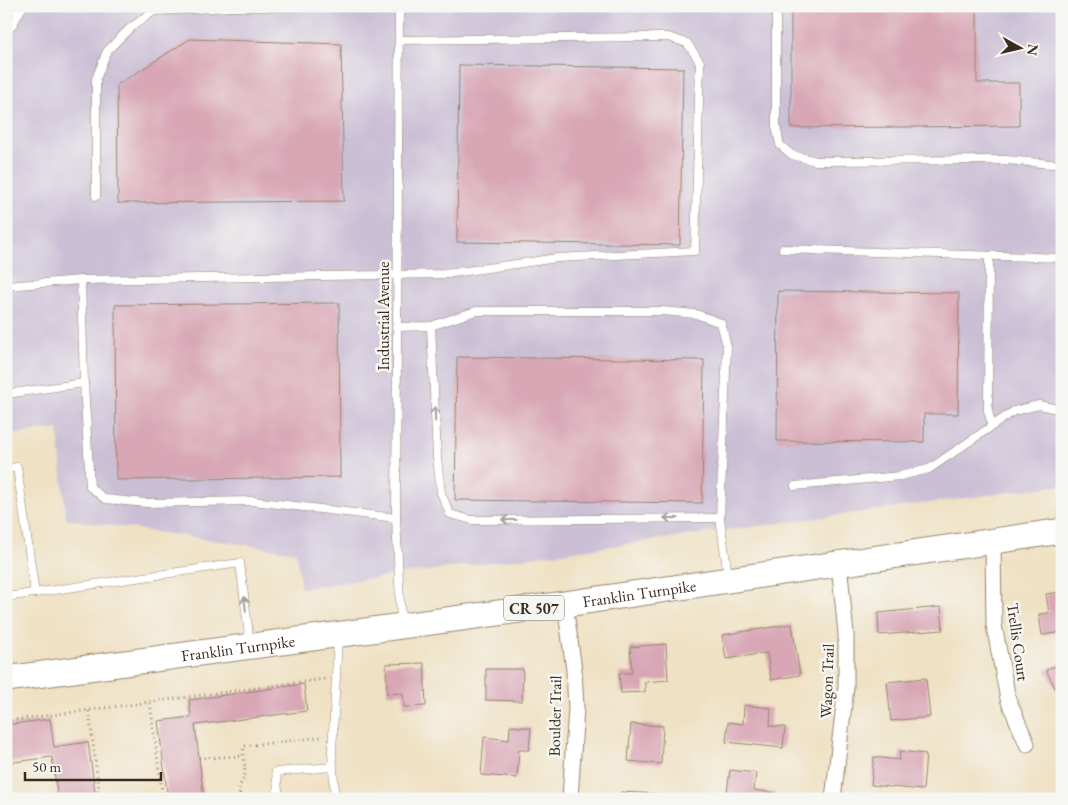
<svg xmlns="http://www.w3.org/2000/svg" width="1068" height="805" viewBox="0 0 1068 805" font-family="'EB Garamond',serif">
<rect width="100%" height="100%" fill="#f6f6f2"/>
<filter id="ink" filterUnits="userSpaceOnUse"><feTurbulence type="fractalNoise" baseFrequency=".02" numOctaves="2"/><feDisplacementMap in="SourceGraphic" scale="10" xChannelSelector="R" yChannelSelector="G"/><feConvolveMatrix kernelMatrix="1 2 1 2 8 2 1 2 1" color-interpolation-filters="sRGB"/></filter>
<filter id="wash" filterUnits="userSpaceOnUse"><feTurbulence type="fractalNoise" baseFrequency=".0096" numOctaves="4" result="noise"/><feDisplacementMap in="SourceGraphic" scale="20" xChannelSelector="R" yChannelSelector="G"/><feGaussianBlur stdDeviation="1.12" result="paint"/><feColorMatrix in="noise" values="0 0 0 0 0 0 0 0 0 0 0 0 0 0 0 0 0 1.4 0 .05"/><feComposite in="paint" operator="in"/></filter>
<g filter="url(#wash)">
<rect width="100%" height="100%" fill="#efe1c3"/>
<path fill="#cbbfd5" d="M6,6H1062V485L301,588L296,552L66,519L58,429L6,435Z"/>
<g id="blocks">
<g fill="#d8a6b5">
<path d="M791,6H977V83H1019V126L791,128Z"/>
<path d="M190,39L341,44L344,201L118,203L117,85Z"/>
<path d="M459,65L683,68L680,245L457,242Z"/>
<path d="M778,291L959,293L958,414H924V442L777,441Z"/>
<path d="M339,303L340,477L116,480L115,305Z"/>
<path d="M457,357L704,360L702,503L455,500Z"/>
<path d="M1062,592V632L1042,635L1039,614L1049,613L1046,594Z"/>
<path d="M941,607L943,630L879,635L878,613Z"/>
<path d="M792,624L800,675L771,680L767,653L726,659L722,635Z"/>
<path d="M666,644L668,680L645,682V692L621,693L619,673H632L630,647Z"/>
<path d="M424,663L426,706L404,707L403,693L387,694L386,664Z"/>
<path d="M1062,663V701L1046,670Z"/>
<path d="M486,669H523L522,701L486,700Z"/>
<path d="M926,678L930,717L891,721L887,682Z"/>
<path d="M304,684L307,711L195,725L204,799H168L158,721L191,717L189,700Z"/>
<path d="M744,705L771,708L770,726L785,727L783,748L726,742L728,722L743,724Z"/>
<path d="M50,719L54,747L88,742L96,799H58L52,757L6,763V725Z"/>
<path d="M631,724L663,726L661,764L628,761Z"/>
<path d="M510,726L531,728L529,750H519L517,778L481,775L484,737L509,740Z"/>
<path d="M900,751L926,754L923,790L871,785L874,757L899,760Z"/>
<path d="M730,770L756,773L754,790L775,793L774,799H726Z"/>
<path d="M621,792L660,794V799H621Z"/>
</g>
</g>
</g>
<g filter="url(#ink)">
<use href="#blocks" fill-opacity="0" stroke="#958670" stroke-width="1"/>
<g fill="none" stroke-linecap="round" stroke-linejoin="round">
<defs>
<g id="service">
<path d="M399,6L396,518L401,622"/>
<path d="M776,6V126L780,145L792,155L816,161L1006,160L1062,165"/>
<path d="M6,11L23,7"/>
<path d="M6,29L11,27L23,6"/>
<path d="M96,196V79L107,51L130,28L154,11L231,7L369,6"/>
<path d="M783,249L1062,258"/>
<path d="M989,256L988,411L992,425"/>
<path d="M81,280L84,383L90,487L105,499L146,503L253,501L396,518"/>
<path d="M6,286L81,280L446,274L557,258L695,251L700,62L687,43L668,37H648L399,40"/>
<path d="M431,326L437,457L441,493L450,514L472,520L720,518"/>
<path d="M396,327L431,326L476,311H662L696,314L721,323L727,346L720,518L728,576"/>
<path d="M6,394L84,383"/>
<path d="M6,469L17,467L35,593"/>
<path d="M795,486L900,476L929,469L1014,411L1039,405L1062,410"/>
<path d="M1061,527L1062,495"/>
<path d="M6,597L240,563L250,644"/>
<path d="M279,799L276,772L332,767"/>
<path d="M335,799L332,752L338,638"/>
</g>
<g id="minor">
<path d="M993,541L994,625L1008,699L1027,744"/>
<path d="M565,604L574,670L576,708L570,799"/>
<path d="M833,799L846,687V634L839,563"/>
</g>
<g id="primary">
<path id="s1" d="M6,679L565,604L1062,531"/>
</g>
</defs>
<use href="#service" stroke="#958670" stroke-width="9"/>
<use href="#minor" stroke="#958670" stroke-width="17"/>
<use href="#primary" stroke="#958670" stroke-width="27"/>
<g stroke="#958670" stroke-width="3" stroke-dasharray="1 4" stroke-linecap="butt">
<path d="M150,703L163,799"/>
<path d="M89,711L100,799"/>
<path d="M6,721L325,679"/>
<path d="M199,758L243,756L244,746L322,737"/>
<path d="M240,799L239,787L244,778L245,768L243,756"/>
</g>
<use href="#service" stroke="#fff" stroke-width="8"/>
<use href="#minor" stroke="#fff" stroke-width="15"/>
<use href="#primary" stroke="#fff" stroke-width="25"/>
</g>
<defs><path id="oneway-shaft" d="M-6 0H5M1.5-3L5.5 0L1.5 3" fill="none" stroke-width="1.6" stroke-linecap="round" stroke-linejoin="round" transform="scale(1.25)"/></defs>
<g stroke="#a79f9a">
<use href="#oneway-shaft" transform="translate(435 414) rotate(-92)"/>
<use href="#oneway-shaft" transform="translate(671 518) rotate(-180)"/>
<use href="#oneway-shaft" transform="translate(509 520) rotate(-180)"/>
<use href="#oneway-shaft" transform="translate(245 604) rotate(-97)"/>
</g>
</g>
<g text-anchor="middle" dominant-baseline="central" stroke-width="5" stroke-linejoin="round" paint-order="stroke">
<rect fill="#f6f6f2" stroke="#73675e" stroke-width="1" x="504" y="595.5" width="60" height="25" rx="4"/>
<g font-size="15" font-weight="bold" fill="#3b2a1e">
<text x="534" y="608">CR 507</text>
</g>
<g font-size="16" fill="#3b2a1e" stroke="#f6f6f2">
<text transform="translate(383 316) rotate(-90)">Industrial Avenue</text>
<text stroke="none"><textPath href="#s1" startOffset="639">Franklin Turnpike</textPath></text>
<text transform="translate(1018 642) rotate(82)">Trellis Court</text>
<text stroke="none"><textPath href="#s1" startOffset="234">Franklin Turnpike</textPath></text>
<text transform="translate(827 681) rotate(-88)">Wagon Trail</text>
<text transform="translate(555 716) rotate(-89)">Boulder Trail</text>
</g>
</g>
<rect width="1068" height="805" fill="none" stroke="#f6f6f2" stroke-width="25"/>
<g transform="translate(1020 48) rotate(98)" stroke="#f6f6f2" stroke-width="4" paint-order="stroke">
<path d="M0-4L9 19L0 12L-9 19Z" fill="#3b2a1e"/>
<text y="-8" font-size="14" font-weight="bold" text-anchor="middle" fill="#3b2a1e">N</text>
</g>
<path d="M25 772v8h136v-8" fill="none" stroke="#3b2a1e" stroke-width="2.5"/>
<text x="32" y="772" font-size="15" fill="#3b2a1e" stroke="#f6f6f2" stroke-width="4" paint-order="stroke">50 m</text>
</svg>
